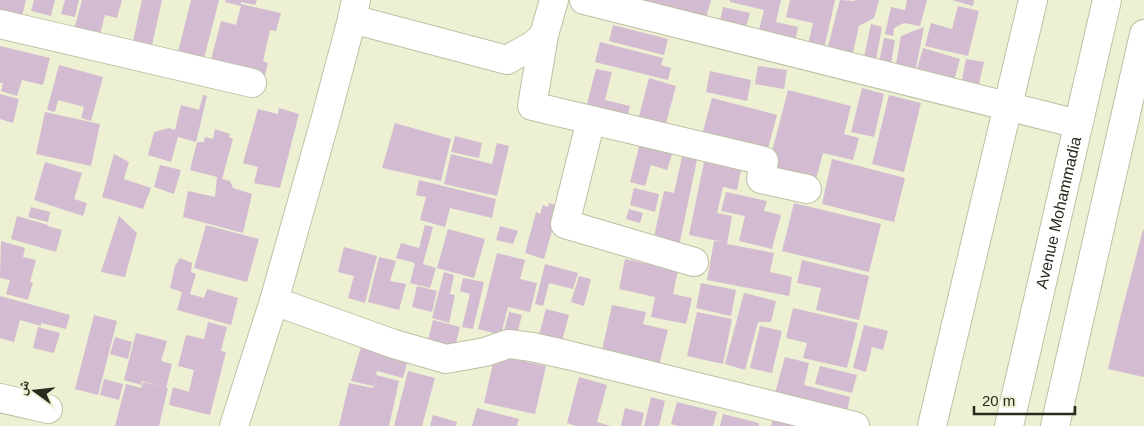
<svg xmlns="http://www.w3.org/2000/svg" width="1144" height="426" viewBox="0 0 1144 426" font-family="Helvetica,'Noto Naskh Arabic',sans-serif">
<rect width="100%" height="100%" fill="#edf0d2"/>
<g fill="#d3bbd1">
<path d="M0,0H26L20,24L0,19Z"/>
<path d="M34,0H55L51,16L31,11Z"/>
<path d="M65,0H79L75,17L61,14Z"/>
<path d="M82,0H122L117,18L105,15L98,43L72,37Z"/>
<path d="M142,0H162L150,54L131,50Z"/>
<path d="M191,0H219L202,66L176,60Z"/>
<path d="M226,0H257L255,5L241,2V4L281,13L276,31L270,30L263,61L268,63L263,83L208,71L221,21L236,25L241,6L225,2Z"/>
<path d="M624,0H711L705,21Z"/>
<path d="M730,0H781L776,22L798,27L795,42L758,34L764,10L730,2Z"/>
<path d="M790,0H835L824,49L808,45L813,23L786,17Z"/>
<path d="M840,0L854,1L855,0H879L874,18L859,26L852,57L827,50Z"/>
<path d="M907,0H927L920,26L904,23L894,28L893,36L885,34L891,7L905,10Z"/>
<path d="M952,0H974L973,6Z"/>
<path d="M958,6L979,11L968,56L925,46L931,23L952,29Z"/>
<path d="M723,7L750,13L746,27L720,21Z"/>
<path d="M871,24L882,27L876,60L864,57Z"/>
<path d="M613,25L668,39L664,55L609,41Z"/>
<path d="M924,27L916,68L896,64L901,36Z"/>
<path d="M884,38L895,40L891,64L879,62Z"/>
<path d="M600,42L663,58L661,65L671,68L668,80L595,62Z"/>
<path d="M0,46L50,58L43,85L22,80L17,96L1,91L3,83H0Z"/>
<path d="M923,48L960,59L953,84L916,73Z"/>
<path d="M966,59L984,62L979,84L962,80Z"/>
<path d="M59,65L103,77L91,121L81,118L84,107L58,100L55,112L47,110Z"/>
<path d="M758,66L787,70L784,89L755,84Z"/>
<path d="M596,69L612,72L605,100L630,106L627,118L586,108Z"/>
<path d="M710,71L751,80L747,101L706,92Z"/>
<path d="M649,78L676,86L665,127L638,120Z"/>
<path d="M862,88L884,94L874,137L851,132Z"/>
<path d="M788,90L851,106L844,134L859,138L853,160L823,153L816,179L768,167Z"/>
<path d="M0,94L19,99L13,123L0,119Z"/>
<path d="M203,95L207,96L196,142L178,137L171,162L148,155L154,132L169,128L175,130L181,105L199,110Z"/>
<path d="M889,95L921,103L904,172L872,164Z"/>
<path d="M712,98L777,115L767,152L702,135Z"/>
<path d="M279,108L299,114L280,188L254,183L258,167L243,163L258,109L278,114Z"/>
<path d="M45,112L100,124L91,166L36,154Z"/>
<path d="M395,123L451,139L441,181L382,168Z"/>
<path d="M215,129L230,134L229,137L233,139L222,179L230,181L233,188L252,194L243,233L183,217L188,191L215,197L217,177L190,170L197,142H204L205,137L213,139Z"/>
<path d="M455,136L482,143L479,158L451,152Z"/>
<path d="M497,143L509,146L497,196L444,184L451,154L492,164Z"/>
<path d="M640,143L673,151L667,170L651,165L645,186L630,182Z"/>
<path d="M683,152L698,155L679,246L653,241L664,191L674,193Z"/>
<path d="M114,154L129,162L124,179L151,188L143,209L102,197Z"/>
<path d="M832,159L905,178L894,222L822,204Z"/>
<path d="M45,162L82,173L74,199L87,203L83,216L34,200Z"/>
<path d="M704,162L741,170L737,190L723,187L717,213L732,216L727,244L774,253L770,272L792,277L789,296L707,280L714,241L723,242L689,235Z"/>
<path d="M160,165L181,170L174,194L154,187Z"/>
<path d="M419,180L496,199L492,218L450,208L445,227L420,220L426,197L416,195Z"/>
<path d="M634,188L659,194L655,212L630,205Z"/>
<path d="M726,192L767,201L764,211L781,215L772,249L739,241L745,216L721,211Z"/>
<path d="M549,203L559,206L544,259L525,253L536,212L540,214L543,205L548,207Z"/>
<path d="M794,203L881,224L869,272L782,251Z"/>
<path d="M31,207L50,212L48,222L28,217Z"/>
<path d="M629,209L643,213L640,223L626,219Z"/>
<path d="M17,216L48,225V226L62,230L56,252L11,239Z"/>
<path d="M119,216L137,233L125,277L101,272Z"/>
<path d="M206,225L259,239L247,282L194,268Z"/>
<path d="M425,225L433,227L423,264L436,268L430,288L410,283L415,263L396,258L401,243L419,248Z"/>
<path d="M500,226L518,231L513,244L496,240Z"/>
<path d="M448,229L485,239L474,278L437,268Z"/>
<path d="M1143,230H1144V377L1108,369L1120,318Z"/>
<path d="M1,241L25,248L23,257L36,260L30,282H33L28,300L6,294L10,280L0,278Z"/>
<path d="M344,247L377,256L365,303L348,298L354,276L338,272Z"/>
<path d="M497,253L525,260L520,279L537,283L530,312L508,307L501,335L478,329Z"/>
<path d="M379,257L396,261L390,281L406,284L399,310L368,302Z"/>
<path d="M180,258L192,263L191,272L196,274L190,294L204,298L207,289L238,298L231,325L177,310L182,292L170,288L175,266Z"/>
<path d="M625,259L678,270L673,294L692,298L686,324L651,317L655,297L619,289Z"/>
<path d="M802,260L869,276L859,320L816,310L821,288L797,283Z"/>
<path d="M545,264L578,273L573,289L549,283L543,306L535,304Z"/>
<path d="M444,272L454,275L450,294L455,295L449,323L432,318Z"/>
<path d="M579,276L591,279L584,306L571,302Z"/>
<path d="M463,278L484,282L473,329L462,327L470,294L460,291Z"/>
<path d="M701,283L736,290L731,316L696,308Z"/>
<path d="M417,286L437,291L432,312L412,307Z"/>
<path d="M744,293L776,301L771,322H758L745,370L725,364Z"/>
<path d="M0,296L70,315L66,329L41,323V326L20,320L14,342L0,338Z"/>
<path d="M612,305L646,312L643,324L668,330L658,369L601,355Z"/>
<path d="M793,308L858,323L847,368L803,358L807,343L786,338Z"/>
<path d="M546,309L569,315L561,345L538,339Z"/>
<path d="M509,312L522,315L516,338L503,335Z"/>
<path d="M697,312L732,319L723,364L687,356Z"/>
<path d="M94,315L117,321L98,395L75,389Z"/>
<path d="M433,320L460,327L454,351L427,344Z"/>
<path d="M208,322L227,327L221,351L226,352L210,415L169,405L173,387L189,392L194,370L178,366L186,335L204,339Z"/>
<path d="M864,325L888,331L883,350L872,347L866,372L853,368Z"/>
<path d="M760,326L782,331L772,373L750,368Z"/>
<path d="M38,327L60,333L54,353L33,348Z"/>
<path d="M136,333L167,341L161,361L172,364L166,388H168L159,426H115L126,384L141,388L143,382L159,386L142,381L141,385L124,380Z"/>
<path d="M115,337L132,342L128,359L110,354Z"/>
<path d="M361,347L408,360L403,378L377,371L376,375L399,381L389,426H339L349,383L373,388L376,377L373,386L351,381Z"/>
<path d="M495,355L546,366L535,414L484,403Z"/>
<path d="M785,357L809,363L804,385L850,397L846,416L774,397Z"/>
<path d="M820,366L857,375L852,393L815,384Z"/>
<path d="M408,371L435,378L422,426H394Z"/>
<path d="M579,377L607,385L597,422L611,426H576L567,423Z"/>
<path d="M104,379L123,384L119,400L100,395Z"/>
<path d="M651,397L665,401L659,426H644Z"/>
<path d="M677,402L717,412L713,426H678L671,424Z"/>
<path d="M477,408L519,419L517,426H472Z"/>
<path d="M625,408L644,413L641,426H621Z"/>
<path d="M723,414L759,423V426H720Z"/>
<path d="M433,415L457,422L456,426H430Z"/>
<path d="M773,419L797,425V426H771Z"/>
</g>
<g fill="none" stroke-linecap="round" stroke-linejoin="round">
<defs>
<g id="street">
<path d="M584,0L1078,124"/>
<path d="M352,19L507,60L535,44L544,35L554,0"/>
<path d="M0,24L252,83"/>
<path d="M544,35L532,106L764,161L761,179L807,189"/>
<path d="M591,120L565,224L694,262"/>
<path d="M274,301L394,344L446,359L485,352L508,344L532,347L568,355L855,426"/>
<path d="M0,398L48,409"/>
<path d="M234,426L274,301L326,117L352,19L356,0"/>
<path d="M932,426L1033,0"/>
</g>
<g id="secondary">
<path id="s1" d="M1009,426L1107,0"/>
<path d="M1055,426L1144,34"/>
</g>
</defs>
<use href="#street" stroke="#bec1a4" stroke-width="30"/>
<use href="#secondary" stroke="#bec1a4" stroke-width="30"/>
<use href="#street" stroke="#fff" stroke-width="28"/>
<use href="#secondary" stroke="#fff" stroke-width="28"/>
</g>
<g text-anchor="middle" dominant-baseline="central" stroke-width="4" stroke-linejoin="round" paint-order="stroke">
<g font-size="16" fill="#29291e" stroke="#edf0d2">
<text stroke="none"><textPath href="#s1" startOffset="219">Avenue Mohammadia</textPath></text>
</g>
</g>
<g transform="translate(35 391) rotate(285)" stroke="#edf0d2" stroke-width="4" paint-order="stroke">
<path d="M0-4L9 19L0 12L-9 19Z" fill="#29291e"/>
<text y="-8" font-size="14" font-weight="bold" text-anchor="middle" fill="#29291e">ش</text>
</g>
<path d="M974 406v8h101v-8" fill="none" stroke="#29291e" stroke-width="2.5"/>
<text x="982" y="406" font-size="15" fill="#29291e" stroke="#edf0d2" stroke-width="4" paint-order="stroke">20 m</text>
</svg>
